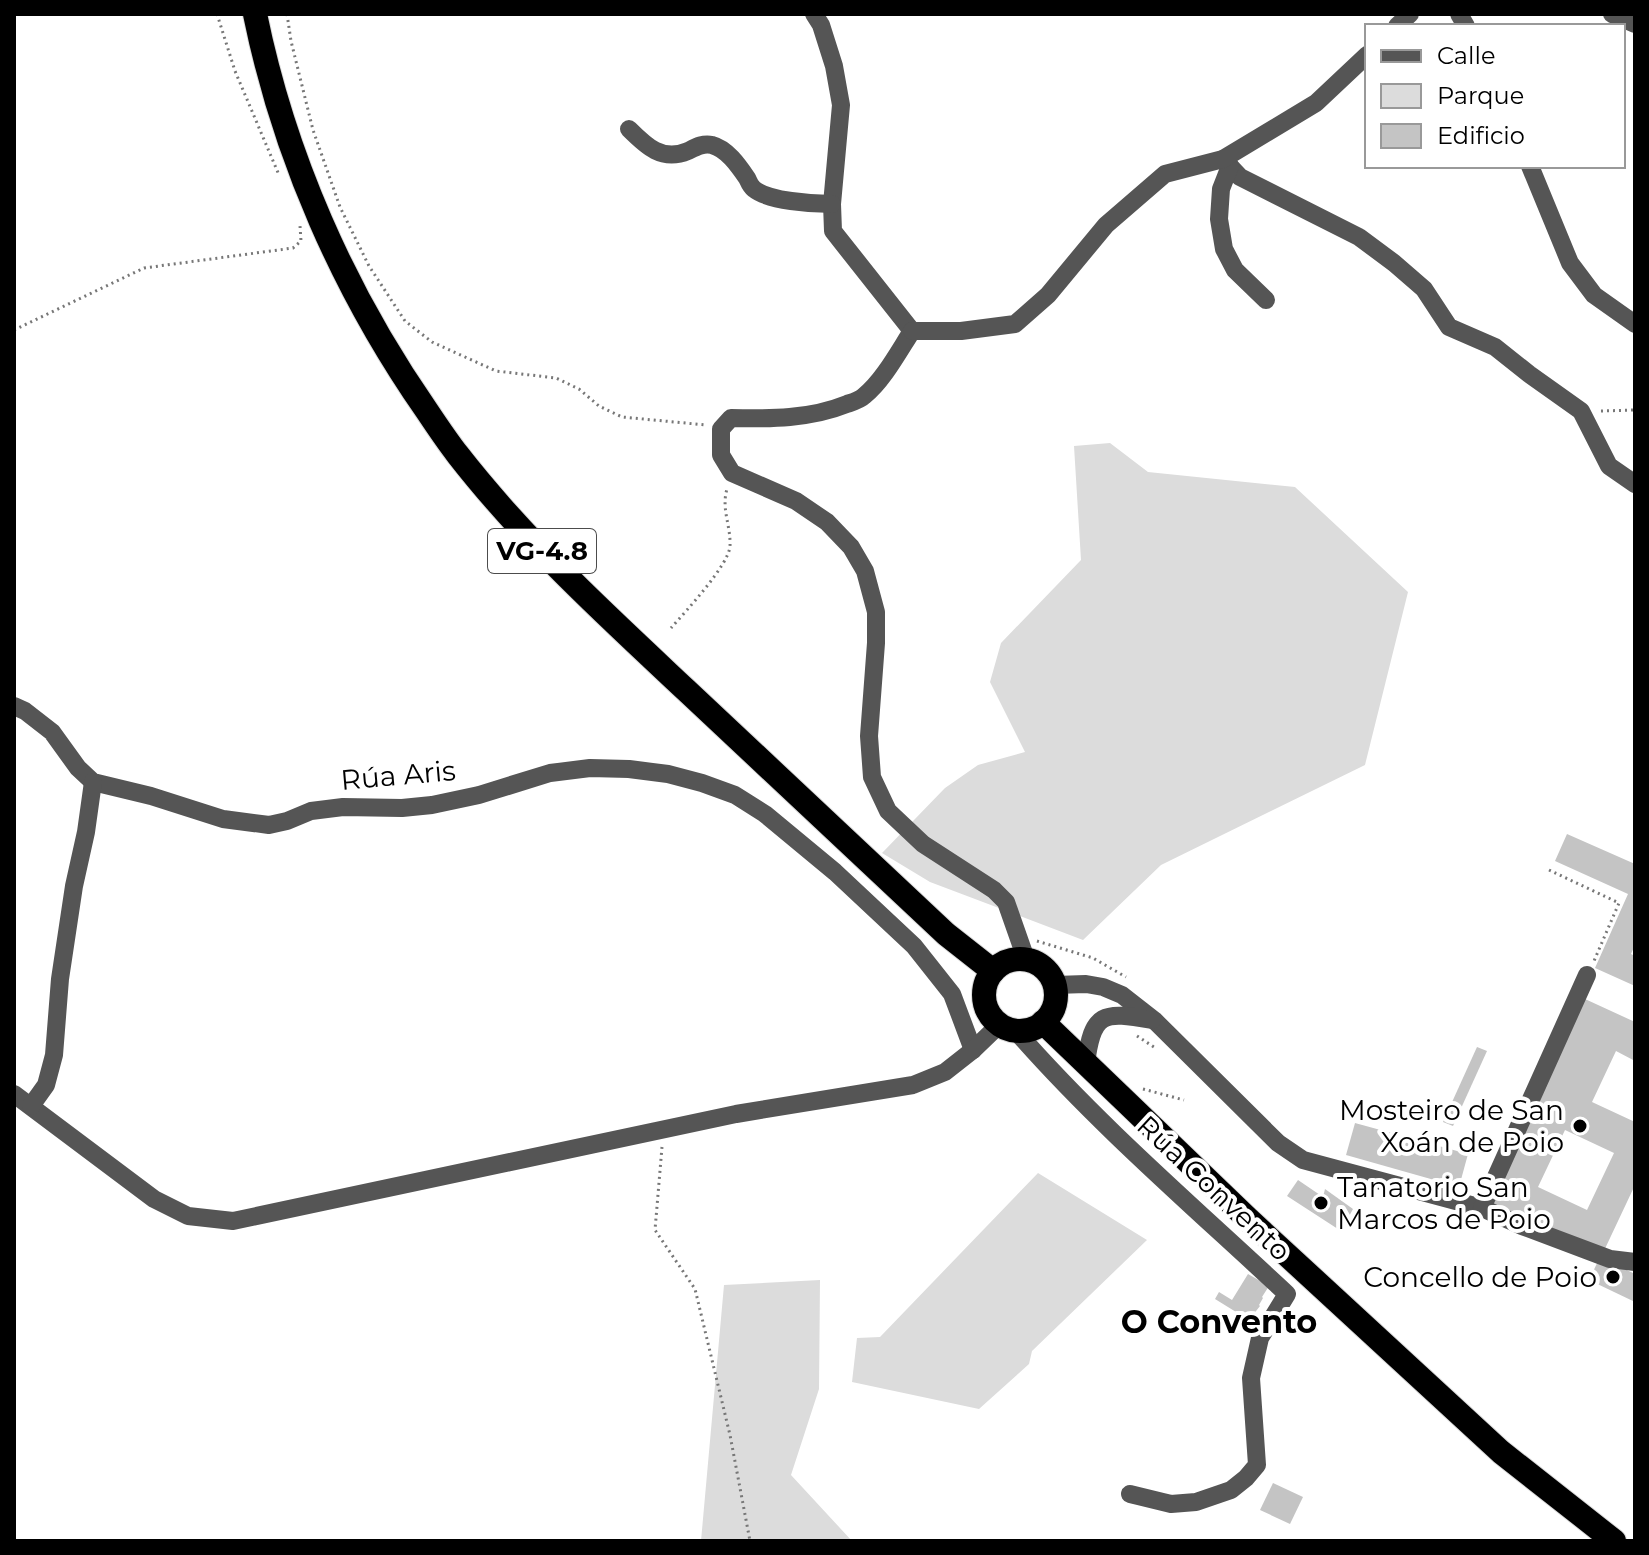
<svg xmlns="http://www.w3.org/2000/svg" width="1649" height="1555" viewBox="0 0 1649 1555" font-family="Montserrat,sans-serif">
<rect width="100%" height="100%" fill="#fff"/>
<g fill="#dcdcdc">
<path d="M1110,443L1148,472L1295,487L1408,592L1365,765L1161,865L1083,940L930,882L882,853L945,788L978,765L1025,752L990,682L1001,643L1081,560L1074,446Z"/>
<path d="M1038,1173L1147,1240L1032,1351L1029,1364L979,1409L852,1382L857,1338L880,1337Z"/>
<path d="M820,1280L819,1389L791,1475L852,1541H701L724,1285Z"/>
</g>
<g fill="#c4c4c4" fill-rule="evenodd">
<path d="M1567,834L1635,864V945L1631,954L1635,956V986L1595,968L1628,894L1555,861Z"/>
<path d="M1585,999L1635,1022V1061L1616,1051L1592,1102L1635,1122V1185L1602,1255L1490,1202ZM1565,1130L1614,1153L1587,1210L1538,1187Z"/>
<path d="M1477,1047L1487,1051L1453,1126L1443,1122Z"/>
<path d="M1355,1123L1468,1154L1459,1187L1346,1155Z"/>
<path d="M1298,1180L1323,1197L1325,1189L1353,1209L1341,1231L1287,1196Z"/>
<path d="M1600,1257L1635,1274V1302L1589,1280Z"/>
<path d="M1248,1274L1269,1286L1262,1297L1263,1298L1259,1305L1260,1306L1249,1320L1215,1299L1219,1292L1232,1300Z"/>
<path d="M1273,1483L1303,1497L1290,1524L1260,1510Z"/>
</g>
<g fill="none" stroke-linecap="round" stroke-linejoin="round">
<defs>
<g id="highway">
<path d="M255,14C284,156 344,292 427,411C437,426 447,441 458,455C525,541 606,615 686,690C772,771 859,852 946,934L993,971"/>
<circle cx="1020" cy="995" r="36"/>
<path d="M1043,1022L1247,1218L1501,1452L1614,1541"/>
</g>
</defs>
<use href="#highway" stroke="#dbdbdb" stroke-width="26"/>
<g stroke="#777" stroke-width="3" stroke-dasharray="2 4" stroke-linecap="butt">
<path d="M217,14L235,71L279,175"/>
<path d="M287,14L291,41L313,130L340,207L369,266L405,321L432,342L496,371L556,378L579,389L599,406L622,417L706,425"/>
<path d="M14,330L144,268L293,248L301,241L300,226"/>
<path d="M1601,411L1635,410"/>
<path d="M671,628C685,612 729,565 730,546C731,526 721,509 727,489"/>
<path d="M1549,870L1619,903L1594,961"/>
<path d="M1037,941L1093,958L1126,977"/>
<path d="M1137,1036L1157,1049"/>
<path d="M1143,1089L1184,1100"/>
<path d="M662,1147L655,1230L695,1289L730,1435L750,1541"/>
</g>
<g stroke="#555" stroke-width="18">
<path d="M814,14L821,25L834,66L841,105L832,204L833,231L912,331"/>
<path d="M1459,14L1466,26"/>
<path d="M1612,14L1635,24"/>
<path d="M1397,26L1410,14"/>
<path d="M629,129C646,146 662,162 688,151C696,147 703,143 712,145C727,149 738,165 747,178C749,182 750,186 754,189C768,201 813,204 832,204"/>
<path d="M1223,159L1240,177L1359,237L1394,263L1424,289L1449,327L1495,347L1529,374L1581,411L1609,466L1635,484"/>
<path d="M1230,166L1221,189L1219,219L1224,249L1235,270L1266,300"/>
<path d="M1530,166L1570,263L1594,295L1635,324"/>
<path d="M912,331C899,351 883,381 864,396C860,400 853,402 847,404C810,419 770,419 731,418L721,429V455L732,473L796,501L827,522L851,547L865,571L876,612V643L869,736L872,777L888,811L923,844L994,890L1006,902L1026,959"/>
<path d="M912,331H961L1015,324L1048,295L1106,225L1165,174L1223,159L1316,103L1367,55"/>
<path d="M14,706L25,711L52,732L78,768L93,782L151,796L223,819L269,825L287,821L311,811L343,807L402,808L432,805L479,795L550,773L590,768L629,769L668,774L702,783L735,795L765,814L835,872L914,946L952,994L973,1050"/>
<path d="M1055,985L1086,984L1103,987L1122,995L1154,1020L1278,1143L1303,1160L1482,1208L1522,1226L1610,1259L1635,1262"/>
<path d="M1015,1030C1098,1125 1195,1208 1287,1294L1260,1338L1251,1378L1257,1465L1246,1478L1231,1490L1196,1502L1171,1504L1130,1494"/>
<path d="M1086,1064C1092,1012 1103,1011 1152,1020"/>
<path d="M14,1094L154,1199L188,1216L233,1221L736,1114L913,1085L945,1072L973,1050L1000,1024"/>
<path d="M31,1106L46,1085L54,1055L60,979L74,886L86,832L93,782"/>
<path d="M1482,1208L1587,975"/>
</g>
<use href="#highway" stroke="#000" stroke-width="24"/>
</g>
<g fill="#000" stroke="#fff" stroke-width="3">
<circle cx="1580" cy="1126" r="8"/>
<circle cx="1321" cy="1203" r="8"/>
<circle cx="1613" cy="1277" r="8"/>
</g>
<g text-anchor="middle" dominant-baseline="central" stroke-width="8" stroke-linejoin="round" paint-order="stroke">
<rect fill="#fff" stroke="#4c4c4c" stroke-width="2" x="488" y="529" width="108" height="44" rx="6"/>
<g font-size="26" font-weight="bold" fill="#000">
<text x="542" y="551">VG-4.8</text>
</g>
<g font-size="28" fill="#000" stroke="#fff">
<text transform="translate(398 775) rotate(-5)">Rúa Aris</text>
<text transform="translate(1214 1188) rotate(43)">Rúa Convento</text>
</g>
<g font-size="28" fill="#000" stroke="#fff" text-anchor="end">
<text x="1564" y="1110">Mosteiro de San<tspan x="1564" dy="32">Xoán de Poio</tspan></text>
<text x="1337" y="1187" text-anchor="start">Tanatorio San<tspan x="1337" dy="32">Marcos de Poio</tspan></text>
<text x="1597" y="1277">Concello de Poio</text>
</g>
<g font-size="32" font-weight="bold" fill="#000" stroke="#fff">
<text x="1219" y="1321">O Convento</text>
</g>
</g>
<rect width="1649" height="1555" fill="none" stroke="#000000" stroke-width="32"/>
<rect x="1365" y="24" width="260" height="144" fill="#ffffff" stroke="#999999" stroke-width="2"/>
<rect x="1381" y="50" width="40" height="12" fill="#555555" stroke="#999999" stroke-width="2"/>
<text x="1437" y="64" font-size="24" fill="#000000">Calle</text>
<rect x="1381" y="84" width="40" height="24" fill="#dcdcdc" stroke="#999999" stroke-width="2"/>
<text x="1437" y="104" font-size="24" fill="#000000">Parque</text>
<rect x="1381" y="124" width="40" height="24" fill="#c4c4c4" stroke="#999999" stroke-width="2"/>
<text x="1437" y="144" font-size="24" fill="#000000">Edificio</text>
</svg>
